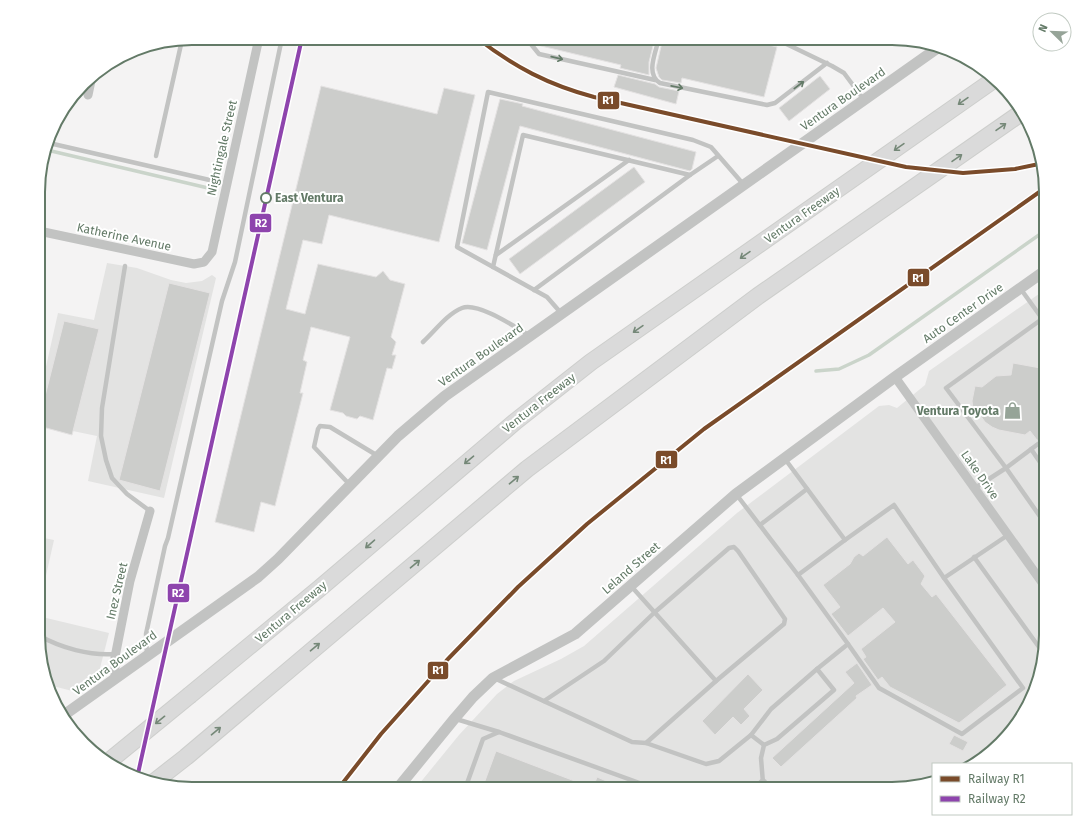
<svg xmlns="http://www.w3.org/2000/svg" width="1084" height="827" viewBox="0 0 1084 827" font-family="'Fira Sans',sans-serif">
<rect width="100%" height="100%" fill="#f4f3f3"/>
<g fill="#e3e3e2">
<path d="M107,263L137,268L171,280L186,283L202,281L212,275L216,278L164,498L88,481L97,436L39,424V398L58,313L94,320Z"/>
<path d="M1046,289V645L1034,694L1008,736L972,764H933V779L892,789H415L459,735L497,694L514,681L561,659L584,646L737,513L879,406L889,405L897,408L925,385L929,371Z"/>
<path d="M39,537L54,540L38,611Z"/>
<path d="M38,616L109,633L98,676L92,686L76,692L49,685L38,645Z"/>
</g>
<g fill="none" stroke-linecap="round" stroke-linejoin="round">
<g stroke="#cad4ca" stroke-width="3.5">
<path d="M47,150L208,188"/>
<path d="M816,371L839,369L869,355L1046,230"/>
</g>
</g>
<g fill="#cccdcb" stroke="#e4e2e2">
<path d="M531,38H655L649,62V75L620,68L621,65L537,45Z"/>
<path d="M663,38H741L777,47L764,97L682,78L681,83L662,80L659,77L656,68Z"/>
<path d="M618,75L655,84L659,87L679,91L676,104L614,87Z"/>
<path d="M820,76L830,89L789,121L779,108Z"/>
<path d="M321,86L437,114L444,88L475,95L439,242L329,215L322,244L303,240L286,309L305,314L318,264L376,277L383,271L390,280L405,284L391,337L396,342L392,355H396L392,369L387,368L373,420L360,416L357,419L346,416L343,413L330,410L350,337L311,327L303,360L307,362L300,393H303L275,506L261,502L254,532L215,522Z"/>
<path d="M500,99L523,104L522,106L696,152L692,169L690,171L520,126L487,250L462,243Z"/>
<path d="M634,167L645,182L520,274L509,259Z"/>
<path d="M169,283L210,293L160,491L119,480Z"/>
<path d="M64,321L99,329L72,435L39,426V420Z"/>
<path d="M1013,363L1046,369V451L1041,446V441L1037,440L1030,431L1025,435L999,430L992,427L985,422L980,415L974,416L972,401L975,386L982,387L996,376L1011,375Z"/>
<path d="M887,537L908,564L913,560L925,576L921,584L932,597L936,594L1007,685L959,723L890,687L882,677L878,680L863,659L866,657L861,649L895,622L883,608L848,636L831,614L840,607L823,585L850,564L854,557L859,553L863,556Z"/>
<path d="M857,663L872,685L856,696L857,698L781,767L772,758L854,683L845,672Z"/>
<path d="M748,674L763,690L744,709L750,716L741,725L733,717L715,735L702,721Z"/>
<path d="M954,735L968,742L963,751L949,744Z"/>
<path d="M496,751L593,788L597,777L625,789H482Z"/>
</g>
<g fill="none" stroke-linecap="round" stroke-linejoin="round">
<defs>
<g id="motorway">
<path d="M190,695L320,588L516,421L591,362L995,79"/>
<path d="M154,782L186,757L527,469L758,296L1021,113"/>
</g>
</defs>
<use href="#motorway" stroke="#cdcecc" stroke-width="18"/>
<g stroke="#c2c3c2" stroke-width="4.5">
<path d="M526,38L539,54L655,80"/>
<path d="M659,38C656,52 645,74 660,83L767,105L775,103L827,63"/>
<path d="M774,38L832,66L844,73L864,100"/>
<path d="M49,143L227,184"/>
<path d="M156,156L182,40"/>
<path d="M496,255L629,160"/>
<path d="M125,266L102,408L101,436L106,460L112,478L127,494L150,511"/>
<path d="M493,267L523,135L690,175"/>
<path d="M1020,288L1046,324"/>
<path d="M534,290L690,175L718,156"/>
<path d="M561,313L547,297L457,247L488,92L693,140L711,147L744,185"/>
<path d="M423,342C435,331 447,314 462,308C478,302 515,327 529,335"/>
<path d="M1038,444L1006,468L946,388L1042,319"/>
<path d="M1031,449L1046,471"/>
<path d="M350,485L314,447L318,429L320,426L330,427L378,456"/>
<path d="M975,488L1006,468L1046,525"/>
<path d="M736,494L798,575L845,540L785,459"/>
<path d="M760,525L807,489"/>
<path d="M845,540L894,505L944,578L1008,535"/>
<path d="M974,557L1044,654"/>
<path d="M38,635C61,648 90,656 115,654"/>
<path d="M848,644L879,688L962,734L1023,688L944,578"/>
<path d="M147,655L146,634L165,546L168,538L222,301L235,262L282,38"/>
<path d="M494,678L632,742L646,743L716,681L631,586"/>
<path d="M544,701L604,661L655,612L729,548L734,547L738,551L785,619L784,624L716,681"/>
<path d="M456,719L499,732"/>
<path d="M751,735L771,709L817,669"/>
<path d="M646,743L706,764L719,761L751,735L764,745"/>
<path d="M763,783L761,758L764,745L777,739L834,690L817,669L848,644L798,575"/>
<path d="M465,789L483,739L499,732L656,789"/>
</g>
<g stroke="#c2c3c2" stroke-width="9">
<path d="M88,95L92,76"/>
<path d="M39,231L194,264L204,262L212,252L259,38"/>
<path d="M895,377L1046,588"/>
<path d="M115,678V657L130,581L150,511"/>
<path d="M757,789L763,783"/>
</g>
<g stroke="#c2c3c2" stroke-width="11">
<path d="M64,715L258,577L278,559L398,436L445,396L939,47"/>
<path d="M397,789L455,718L473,697L493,678L575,634L736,494L895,377L1046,270"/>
</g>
<use href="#motorway" stroke="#dadada" stroke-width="16"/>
<path stroke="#b8bbb8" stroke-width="3" stroke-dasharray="6 3" stroke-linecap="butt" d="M137,778L242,310"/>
<defs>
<path id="motorway-bridge" d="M108,762L190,695"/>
</defs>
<use href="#motorway-bridge" stroke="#cdcecc" stroke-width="18" stroke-linecap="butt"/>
<use href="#motorway-bridge" stroke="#dadada" stroke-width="16"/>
<defs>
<g id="rail-1">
<path d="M477,38C514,67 549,85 594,97L906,167L963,173L1015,169L1039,164"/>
<path d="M338,789L381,734L447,660L518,587L587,524L704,429L1045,188"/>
</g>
<path id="rail-2" d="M137,778L302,38"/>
</defs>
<use href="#rail-1" stroke="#fff" stroke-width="7"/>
<use href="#rail-2" stroke="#fff" stroke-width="7"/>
<use href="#rail-1" stroke="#7a4b2a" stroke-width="4"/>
<use href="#rail-2" stroke="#8e44ad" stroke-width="4"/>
</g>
<defs><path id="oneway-shaft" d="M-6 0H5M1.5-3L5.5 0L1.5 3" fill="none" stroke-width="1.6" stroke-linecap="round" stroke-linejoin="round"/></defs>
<g stroke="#637a67">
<use href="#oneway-shaft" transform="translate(557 58) rotate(13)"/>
<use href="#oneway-shaft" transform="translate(799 85) rotate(-37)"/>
<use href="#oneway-shaft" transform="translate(677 87) rotate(11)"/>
</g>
<g stroke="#758878">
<use href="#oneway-shaft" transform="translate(963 101) rotate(145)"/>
<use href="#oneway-shaft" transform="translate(1001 127) rotate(-35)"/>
<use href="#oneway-shaft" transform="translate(899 147) rotate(145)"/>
<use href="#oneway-shaft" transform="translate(957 158) rotate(-35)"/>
<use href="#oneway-shaft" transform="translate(745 255) rotate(145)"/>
<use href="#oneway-shaft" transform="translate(638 329) rotate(145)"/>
<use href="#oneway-shaft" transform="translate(469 460) rotate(140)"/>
<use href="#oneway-shaft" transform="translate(514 480) rotate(-40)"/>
<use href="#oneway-shaft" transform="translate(370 544) rotate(139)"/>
<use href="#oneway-shaft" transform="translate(415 564) rotate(-40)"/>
<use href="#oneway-shaft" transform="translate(315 647) rotate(-40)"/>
<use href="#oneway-shaft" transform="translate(160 720) rotate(141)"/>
<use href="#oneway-shaft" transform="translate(216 731) rotate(-40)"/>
</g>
<defs>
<symbol id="shop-bare" viewBox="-9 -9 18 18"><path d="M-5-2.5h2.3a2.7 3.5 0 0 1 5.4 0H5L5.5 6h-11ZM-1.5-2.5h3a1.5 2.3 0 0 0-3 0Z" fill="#96a498" stroke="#fff" stroke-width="2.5" paint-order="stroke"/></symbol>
</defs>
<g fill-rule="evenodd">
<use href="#shop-bare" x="1000" y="398" width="25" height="25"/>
</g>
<circle fill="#fff" stroke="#637a67" stroke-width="2" cx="266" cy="198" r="5"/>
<g text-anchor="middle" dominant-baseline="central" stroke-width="4" stroke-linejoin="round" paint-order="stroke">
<g font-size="12" fill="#637a67" stroke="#fff">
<text transform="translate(843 99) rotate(-35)">Ventura Boulevard</text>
<text transform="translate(222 148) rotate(-77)">Nightingale Street</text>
<text transform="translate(802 215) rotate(-35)">Ventura Freeway</text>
<text transform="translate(124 237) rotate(12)">Katherine Avenue</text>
<text transform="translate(963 313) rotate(-35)">Auto Center Drive</text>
<text transform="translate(481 355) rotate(-35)">Ventura Boulevard</text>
<text transform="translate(539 403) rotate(-38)">Ventura Freeway</text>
<text transform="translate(980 475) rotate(55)">Lake Drive</text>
<text transform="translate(631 568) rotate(-41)">Leland Street</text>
<text transform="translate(117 591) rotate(-77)">Inez Street</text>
<text transform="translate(291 612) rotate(-40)">Ventura Freeway</text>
<text transform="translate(115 663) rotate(-36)">Ventura Boulevard</text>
</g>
<g font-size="12" font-weight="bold" fill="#637a67" stroke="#fff" text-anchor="start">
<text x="275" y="198">East Ventura</text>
</g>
<g font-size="12" font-weight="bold" fill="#637a67" stroke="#fff" text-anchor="end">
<text x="999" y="411">Ventura Toyota</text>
</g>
</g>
<path d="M0 0H1084V827H0ZM192 45H892A147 147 0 0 1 1039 192V635A147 147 0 0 1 892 782H192A147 147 0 0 1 45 635V192A147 147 0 0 1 192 45Z" fill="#fff" fill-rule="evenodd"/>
<path fill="none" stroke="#637a67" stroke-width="2" d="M192 45H892A147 147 0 0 1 1039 192V635A147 147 0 0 1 892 782H192A147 147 0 0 1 45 635V192A147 147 0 0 1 192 45Z"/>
<g stroke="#fff" stroke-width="1.5">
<rect x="597" y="91" width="23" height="19" rx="4" fill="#7a4b2a"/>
<rect x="249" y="213" width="23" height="20" rx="4" fill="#8e44ad"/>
<rect x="907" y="268" width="23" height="19" rx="4" fill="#7a4b2a"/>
<rect x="655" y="450" width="23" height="19" rx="4" fill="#7a4b2a"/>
<rect x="167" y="583" width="23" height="20" rx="4" fill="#8e44ad"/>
<rect x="427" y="661" width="22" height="19" rx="4" fill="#7a4b2a"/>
</g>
<g font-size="11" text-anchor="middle" font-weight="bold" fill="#fff">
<text x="608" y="104">R1</text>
<text x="261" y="227">R2</text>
<text x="918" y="282">R1</text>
<text x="666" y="464">R1</text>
<text x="178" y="597">R2</text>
<text x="438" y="674">R1</text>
</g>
<rect x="932" y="763" width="140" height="52" fill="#ffffff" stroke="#c1cac2"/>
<rect x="940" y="776" width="20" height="6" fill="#7a4b2a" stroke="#c1cac2"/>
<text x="968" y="783" font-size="12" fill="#637a67">Railway R1</text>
<rect x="940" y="796" width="20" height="6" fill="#8e44ad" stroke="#c1cac2"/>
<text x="968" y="803" font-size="12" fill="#637a67">Railway R2</text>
<g transform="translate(1052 32) rotate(293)"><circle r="19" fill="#ffffff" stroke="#c1cac2"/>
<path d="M0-3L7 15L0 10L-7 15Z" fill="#96a498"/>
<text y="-6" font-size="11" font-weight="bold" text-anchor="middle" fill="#637a67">N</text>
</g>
</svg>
